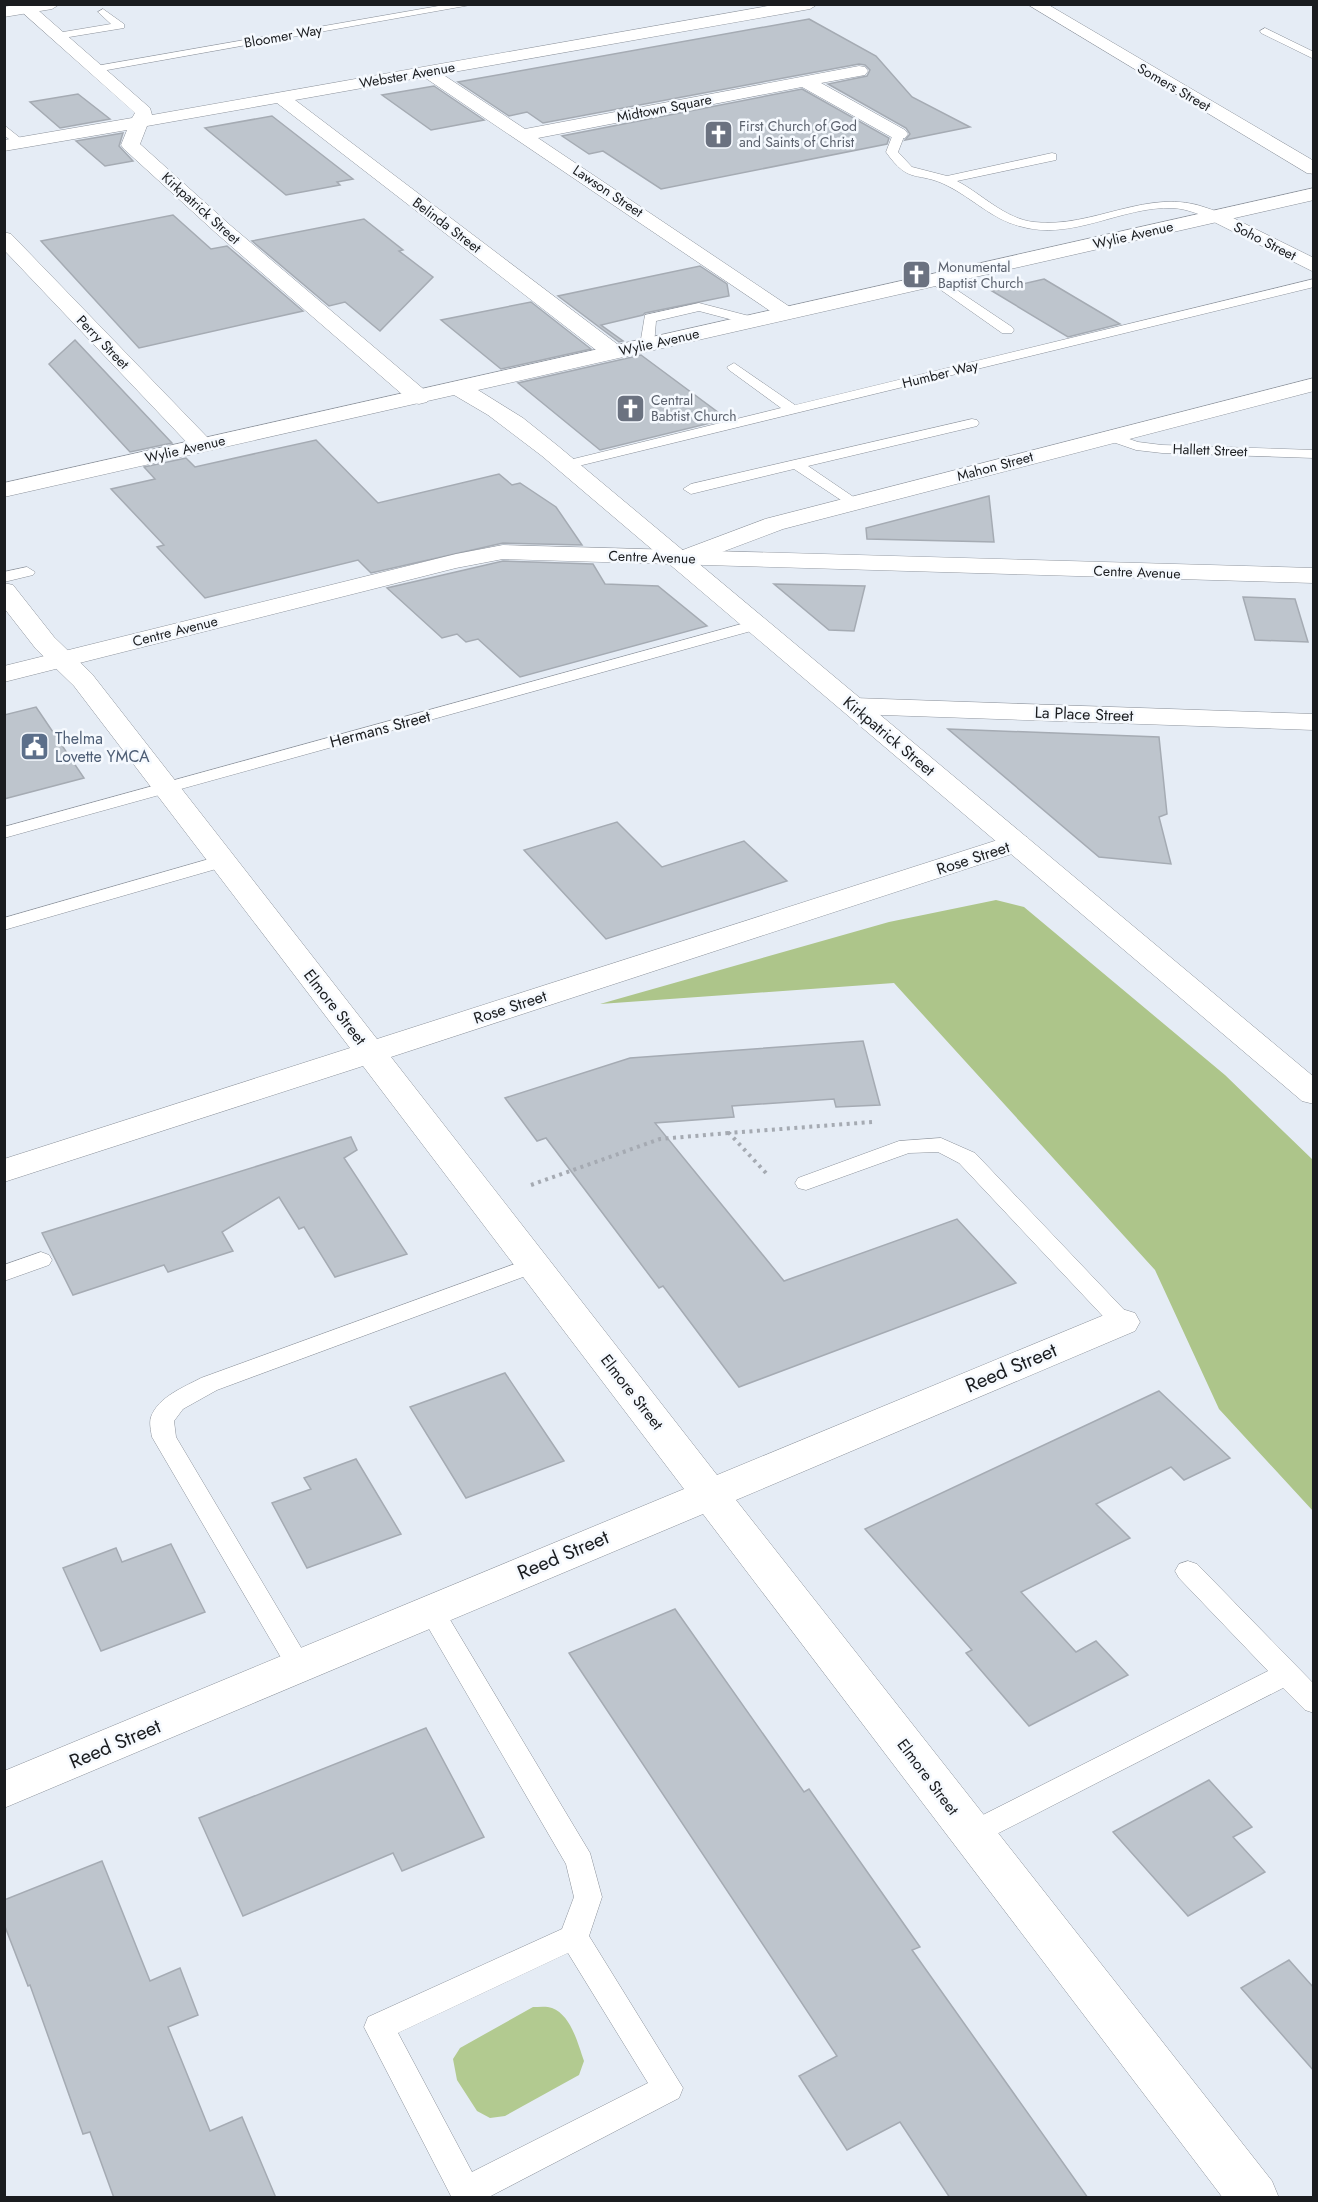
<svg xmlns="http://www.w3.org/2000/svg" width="1318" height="2202" viewBox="0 0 1318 2202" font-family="Jost,sans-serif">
<rect width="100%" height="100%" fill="#e5ecf5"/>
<path fill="#b2ca90" d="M533,2007C539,2007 547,2006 552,2008C571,2015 578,2044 584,2061L579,2075L505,2116L490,2118L477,2111L457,2080L453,2059L460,2048Z"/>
<path fill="#adc58a" d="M996,900L1024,907L1225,1075L1313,1160V1511L1219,1409L1155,1270L894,983L600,1004L889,922Z"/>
<g fill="#bec5cd" stroke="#a5abb3" stroke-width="1.5">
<path d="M809,19L876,56L912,97L970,127L905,140L910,134L906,128L828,84L867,76L870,70L865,65L859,64L543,123L527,112L509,116L458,82Z"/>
<path d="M434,86L484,120L431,130L382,95Z"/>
<path d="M802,89L889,138L887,144L661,189L603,151L589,154L562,136Z"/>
<path d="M78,94L110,119L60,128L30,102Z"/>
<path d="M272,116L353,179L337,182L340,185L286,195L205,128Z"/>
<path d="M123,133L119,146L133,161L105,166L76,141Z"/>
<path d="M173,215L211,249L227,246L303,311L139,348L41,241Z"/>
<path d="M364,219L403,250L399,251L433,277L380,331L345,302L329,306L252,241Z"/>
<path d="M700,266L727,284L729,296L645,313L643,315L601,325L623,341L619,342L558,296Z"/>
<path d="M1044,279L1120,324L1068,337L992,291Z"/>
<path d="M531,302L591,349L501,369L441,320Z"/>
<path d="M75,340L172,443L130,452L49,364Z"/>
<path d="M641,355L727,419L600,450L518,383Z"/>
<path d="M316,440L378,503L499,474L512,485L520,483L556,507L582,545L503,543L371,573L358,560L205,598L157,547L164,545L111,489L155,479L144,467L186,458L195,467Z"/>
<path d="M989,496L994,542L867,539L866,528Z"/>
<path d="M503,561L593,564L605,584L658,586L707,626L520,677L478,639L466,642L457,634L442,638L387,588Z"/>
<path d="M774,584L865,586L854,631L829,630Z"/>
<path d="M1243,597L1295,599L1308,642L1255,640Z"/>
<path d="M36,707L84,778L4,799V715Z"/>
<path d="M948,729L1159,737L1167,814L1159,817L1171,864L1099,857Z"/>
<path d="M617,822L662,867L744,841L787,881L606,939L524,850Z"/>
<path d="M863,1041L880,1105L836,1107L834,1099L732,1106L734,1117L655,1123L784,1281L957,1219L1016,1283L739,1387L663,1286L659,1288L546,1138L537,1141L505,1098L630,1058Z"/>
<path d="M351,1137L357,1150L344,1158L407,1254L335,1277L304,1227L299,1229L279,1197L222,1232L233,1251L168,1272L164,1265L73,1295L42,1233Z"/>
<path d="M505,1373L564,1461L466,1498L410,1407Z"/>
<path d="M1159,1391L1230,1458L1184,1480L1171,1467L1096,1504L1130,1538L1021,1592L1076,1652L1096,1641L1128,1675L1029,1726L966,1653L972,1650L865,1529Z"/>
<path d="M356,1459L401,1534L307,1568L272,1503L311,1489L304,1478Z"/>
<path d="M171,1544L205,1612L101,1651L63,1568L116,1548L122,1562Z"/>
<path d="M675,1609L804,1792L809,1789L920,1947L912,1950L1088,2198H950L900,2122L847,2150L799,2076L837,2056L569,1653Z"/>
<path d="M426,1728L484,1837L402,1871L393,1853L243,1916L199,1818Z"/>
<path d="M1209,1780L1252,1827L1233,1837L1265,1872L1188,1916L1113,1832Z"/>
<path d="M102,1861L150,1981L180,1968L198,2015L168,2027L210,2131L242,2117L276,2198H114L90,2132L83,2134L30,1985L28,1986L4,1924V1900Z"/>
<path d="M1289,1960L1314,1988V2071L1241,1988Z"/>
</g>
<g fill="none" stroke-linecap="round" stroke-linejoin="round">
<defs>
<g id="service">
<path d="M450,4H476L96,72L91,69L96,66Z"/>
<path d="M103,9L124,24V28L57,39L52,36L57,33L111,24L98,12Z"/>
<path d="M1265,28L1314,52V59L1261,33L1260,31Z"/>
<path d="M4,125L24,141V145H16L4,135Z"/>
<path d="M899,131L905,134L898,152L912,167L947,176L1052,153L1056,154V160L957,181C982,194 1005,219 1034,222C1093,229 1149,186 1207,208C1213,210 1219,212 1223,216L1217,220C1202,216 1189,209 1173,208C1121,206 1072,242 1019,226C992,219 972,198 948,186C917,170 910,186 886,152L893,134Z"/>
<path d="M936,276L1012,327L1014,330L1012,333H1002L931,283L929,280L931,277Z"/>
<path d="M1314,279V287L566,469L559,465L561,462L781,408L729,370L727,367L734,363L795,405Z"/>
<path d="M699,303L757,318L759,321L752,325L699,311L656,321L654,345L652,348H642L640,345L645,315Z"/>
<path d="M972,419L977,420L979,423L977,426L808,466L858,500L861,503L853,508L794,469L691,494L683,489L691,484Z"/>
<path d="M1109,432L1138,442L1162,445L1314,450V458L1162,453L1136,450L1104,439L1102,436Z"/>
<path d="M27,567L35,572L33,575L4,582V572Z"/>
<path d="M756,620L762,622L764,625L762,628L4,838V827Z"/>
<path d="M223,855L230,857L232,861L230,865L4,930V918Z"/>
<path d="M941,1138L975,1153L1130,1316L1134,1322L1130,1328L1122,1330L1114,1328L959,1163L938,1152L909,1153L806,1190L798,1188L795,1183L798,1178L899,1141Z"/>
<path d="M41,1252L49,1255L52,1260L49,1265L4,1281V1265Z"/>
<path d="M534,1257L542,1260L545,1265L542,1270L217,1390L183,1409L174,1421L176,1437L312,1666L308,1673L299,1677L290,1673L152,1437C151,1431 149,1423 151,1417C158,1397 184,1387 201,1378Z"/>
<path d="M1188,1561L1197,1564L1314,1684V1713L1305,1710L1283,1688L981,1842L971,1846L961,1842L957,1834L961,1826L1268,1671L1179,1578L1175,1571L1179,1564Z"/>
<path d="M431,1600L440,1603L590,1853L602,1897L589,1936L683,2088L679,2098L487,2198H452L364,2027L368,2017L562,1929L574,1897L566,1864L418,1610L422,1603ZM568,1953L648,2083L472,2172L398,2033Z"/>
</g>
<g id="minor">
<path d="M13,4H31L150,108L152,115L779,4H818L810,9L442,74L525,129L859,66L865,67L868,71L865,75L821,83L905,130L908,134L905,138H893L802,87L538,138L793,309L796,313L793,317L786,319L779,317L424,77L295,100L621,347L624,352L621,357L613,358L605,357L277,103L147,126L140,144L230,225L427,392L430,397L427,402L419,404L411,402L216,233L124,149L121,145L127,130L4,151V140L132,118L135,113Z"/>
<path d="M1027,4H1047L1314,161V174L1307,173Z"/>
<path d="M1217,210L1314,258V272L1210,220L1207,216L1210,212Z"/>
<path d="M4,232L11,234L210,440L213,445L210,450L202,452L194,450L4,250Z"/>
<path d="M1314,378V391L783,529L690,564L681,566L672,564L669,559L672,554L765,519Z"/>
<path d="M4,583L13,585L54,637L92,674L377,1039L1007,837L1017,834L1027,837L1032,843L1027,849L391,1057L717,1475L1109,1313L1122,1309L1135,1313L1140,1322L1135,1331L736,1500L1272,2181L1279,2198H1223L703,1514L4,1808V1771L684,1489L363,1066L4,1182V1159L350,1048L74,686L36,649L4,608Z"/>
<path d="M854,698L1314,714V730L854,714L844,712L841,706L844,700Z"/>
</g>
<g id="tertiary">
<path d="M20,4H60L52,9L4,17V7Z"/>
<path d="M1314,188V200L478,390L523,418L558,446L1314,1077V1104L1302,1101L542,456L488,415L454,395L4,497V483Z"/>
</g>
<path id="secondary" d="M503,545L1314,568V583L503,559L456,568L4,682V666L456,554Z"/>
</defs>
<use href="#service" stroke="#8c929b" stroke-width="1"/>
<use href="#minor" stroke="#8c929b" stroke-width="1"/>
<use href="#tertiary" stroke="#8c929b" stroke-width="1"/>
<use href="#secondary" stroke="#8c929b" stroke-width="1"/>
<g stroke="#a5aab2" stroke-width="4" stroke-dasharray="3 4.5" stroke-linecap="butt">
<path d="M766,1173L729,1133L872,1122"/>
<path d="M531,1185L660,1139L729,1133"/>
</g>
<use href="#service" fill="#fff" fill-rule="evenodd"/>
<use href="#minor" fill="#fff" fill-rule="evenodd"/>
<use href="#tertiary" fill="#fff" fill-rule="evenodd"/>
<use href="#secondary" fill="#fff" fill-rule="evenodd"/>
</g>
<defs>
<symbol id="church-square" viewBox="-11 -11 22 22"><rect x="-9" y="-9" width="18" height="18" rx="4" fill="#6b7280" stroke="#f5f9fe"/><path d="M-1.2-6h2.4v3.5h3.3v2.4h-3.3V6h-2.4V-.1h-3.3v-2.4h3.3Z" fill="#fff"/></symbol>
<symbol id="civic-square" viewBox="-11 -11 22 22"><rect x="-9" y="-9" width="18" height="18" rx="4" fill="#5c6f8a" stroke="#f5f9fe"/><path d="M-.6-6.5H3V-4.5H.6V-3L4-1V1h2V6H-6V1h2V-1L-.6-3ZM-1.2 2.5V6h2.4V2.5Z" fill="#fff"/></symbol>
</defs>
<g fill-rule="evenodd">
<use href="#church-square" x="702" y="118" width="33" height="33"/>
<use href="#church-square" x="900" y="258" width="33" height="33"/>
<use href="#church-square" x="614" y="392" width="33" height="33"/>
<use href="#civic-square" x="18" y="730" width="33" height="33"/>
</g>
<g text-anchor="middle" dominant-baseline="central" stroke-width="5" stroke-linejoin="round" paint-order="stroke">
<g font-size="14" fill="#1a1c1f" stroke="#f5f9fe">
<text transform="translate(283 36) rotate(-10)">Bloomer Way</text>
<text transform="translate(407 75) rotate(-10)">Webster Avenue</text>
<text transform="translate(1174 87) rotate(30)">Somers Street</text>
<text transform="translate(664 108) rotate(-11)">Midtown Square</text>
<text transform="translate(608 191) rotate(34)">Lawson Street</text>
<text transform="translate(201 208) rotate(42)">Kirkpatrick Street</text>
<text transform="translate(447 225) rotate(37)">Belinda Street</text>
<text transform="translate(1133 235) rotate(-13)">Wylie Avenue</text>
<text transform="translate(1265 241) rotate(27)">Soho Street</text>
<text transform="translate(103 342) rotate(46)">Perry Street</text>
<text transform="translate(659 342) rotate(-13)">Wylie Avenue</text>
<text transform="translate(940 374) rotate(-14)">Humber Way</text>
<text transform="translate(185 449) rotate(-13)">Wylie Avenue</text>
<text transform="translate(1210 450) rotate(2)">Hallett Street</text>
<text transform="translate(995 466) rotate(-15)">Mahon Street</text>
<text transform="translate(652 557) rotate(2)">Centre Avenue</text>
<text transform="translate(1137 572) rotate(2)">Centre Avenue</text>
<text transform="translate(175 631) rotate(-14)">Centre Avenue</text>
</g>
<g font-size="14" fill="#5b616d" stroke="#f5f9fe" text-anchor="start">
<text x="739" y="126">First Church of God<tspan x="739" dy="16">and Saints of Christ</tspan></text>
<text x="938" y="267">Monumental<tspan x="938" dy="16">Baptist Church</tspan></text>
<text x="651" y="400">Central<tspan x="651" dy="16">Babtist Church</tspan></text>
</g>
<g font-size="16" fill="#1a1c1f" stroke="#f5f9fe">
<text transform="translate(1084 714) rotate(2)">La Place Street</text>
<text transform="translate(380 729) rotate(-15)">Hermans Street</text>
<text transform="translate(889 736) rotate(40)">Kirkpatrick Street</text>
<text transform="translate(973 858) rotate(-18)">Rose Street</text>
<text transform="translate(335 1007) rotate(52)">Elmore Street</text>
<text transform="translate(510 1007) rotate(-18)">Rose Street</text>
<text transform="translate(632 1392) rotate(52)">Elmore Street</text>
<text transform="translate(928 1777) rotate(53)">Elmore Street</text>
</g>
<g font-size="16" fill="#4e5e75" stroke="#f5f9fe" text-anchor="start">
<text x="55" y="738">Thelma<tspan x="55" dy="18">Lovette YMCA</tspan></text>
</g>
<g font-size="20" fill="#1a1c1f" stroke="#f5f9fe">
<text transform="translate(1011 1368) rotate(-23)">Reed Street</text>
<text transform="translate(563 1555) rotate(-23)">Reed Street</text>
<text transform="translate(115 1744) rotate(-23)">Reed Street</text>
</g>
</g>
<rect width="1318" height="2202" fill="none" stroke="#1a1c1f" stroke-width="12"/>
</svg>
